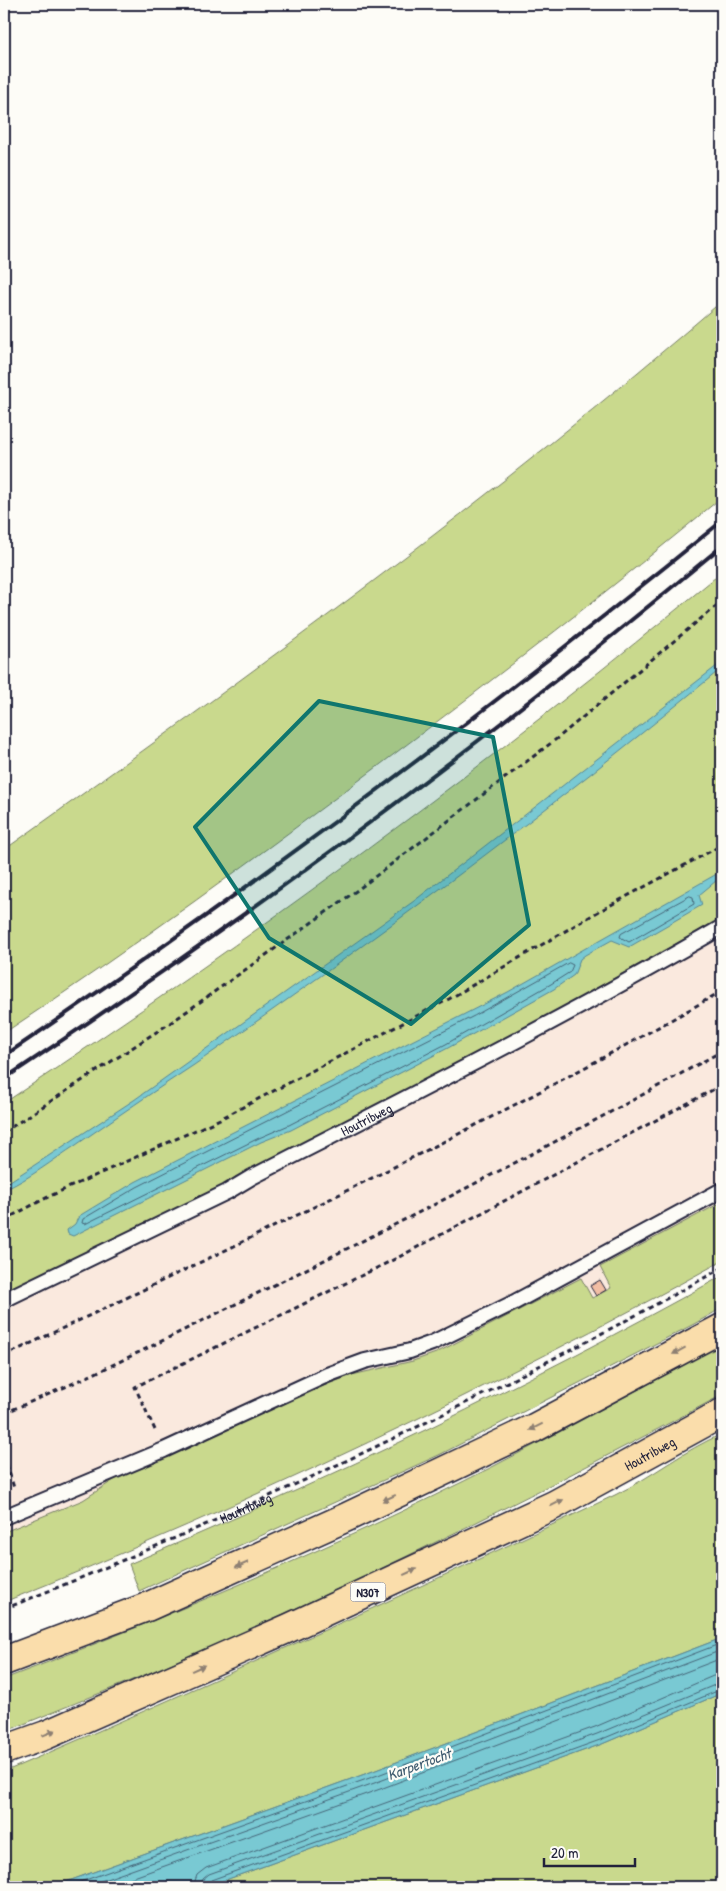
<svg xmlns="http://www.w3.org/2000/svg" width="726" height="1891" viewBox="0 0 726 1891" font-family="'Patrick Hand',sans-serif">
<rect width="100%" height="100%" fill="#fdfcf7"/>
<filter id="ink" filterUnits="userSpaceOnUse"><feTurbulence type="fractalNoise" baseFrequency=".02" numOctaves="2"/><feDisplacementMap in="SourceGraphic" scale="10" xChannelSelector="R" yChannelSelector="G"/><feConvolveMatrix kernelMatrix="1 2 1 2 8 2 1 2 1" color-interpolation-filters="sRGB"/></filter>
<g filter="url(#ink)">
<path fill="#fae9de" d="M722,876V1223L611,1288L118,1522L4,1564V1244Z"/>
<g fill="#c9d98d" stroke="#767e64">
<path d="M722,301V497C613,588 499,675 385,761C260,855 134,947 4,1033V850C250,675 494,498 722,301Z"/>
<path d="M722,572V918L507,1038L235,1177L225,1186L4,1292V1103C252,939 493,762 722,572Z"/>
<path d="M722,1202V1261C490,1389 250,1503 4,1602V1532L83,1500L117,1478L281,1402L352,1375L413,1361L436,1353L581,1278L592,1298L611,1288L600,1267Z"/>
<path d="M722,1276V1308L694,1324L439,1455L139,1591L129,1564C332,1478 530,1383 722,1276Z"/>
<path d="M722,1344V1395C552,1486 380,1573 203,1650C137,1679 70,1705 4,1732V1679C170,1616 335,1547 494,1466C571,1427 646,1385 722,1344Z"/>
<path d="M722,1434V1638L376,1770L52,1887H4V1772C209,1684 413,1591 615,1495C652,1477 684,1450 722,1434Z"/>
<path d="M722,1693V1887H206L602,1744Z"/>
</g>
<g fill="#79c9d3" stroke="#568696">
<path d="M722,662V668C553,808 375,940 194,1065C154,1091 115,1118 76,1145C53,1160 29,1179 4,1190V1185L134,1100L414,901Z"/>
<path d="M722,871V876L699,895L702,905L629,947L612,940L585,955L580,959L574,975L554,989L448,1048L291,1130L261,1142L73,1236L68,1234L67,1230L75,1224L79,1216L135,1182L508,992Z"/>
<path d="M722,1638V1693L602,1744L206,1887H52L376,1770Z"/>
</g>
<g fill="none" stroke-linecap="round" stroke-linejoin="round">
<g stroke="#456578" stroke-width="1">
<path d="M690,896L693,897L694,904L629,942L620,937L621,934Z"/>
<path d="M569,963L573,965L570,972L551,984L446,1044L289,1125L259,1138L85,1224L82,1223L83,1219L137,1187L474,1016Z"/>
<path d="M66,1887L378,1775L722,1643"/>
<path d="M84,1887L380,1781L722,1650"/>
<path d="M106,1887L383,1788L722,1658"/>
<path d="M193,1887L197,1875L206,1868L595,1727L713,1676L722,1675"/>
<path d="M201,1887L203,1879L209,1874L597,1734L722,1682"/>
<path d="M207,1887L211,1880L600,1740L722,1689"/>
</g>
</g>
<path fill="#f2bea4" stroke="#22223b" d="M600,1280L606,1290L596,1296L590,1286Z"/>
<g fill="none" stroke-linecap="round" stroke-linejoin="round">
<defs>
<g id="lane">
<path id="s2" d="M4,1300L227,1192L252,1177C410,1096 569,1016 722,927"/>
<path d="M4,1517L164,1450L327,1375L365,1361L410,1351L432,1343L513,1303L722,1190"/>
</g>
<g id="primary">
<path d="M4,1661L147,1607L347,1517L534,1428L722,1328"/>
<path id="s3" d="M4,1750L46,1735L289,1628L554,1505L722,1413"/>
</g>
</defs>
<use href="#lane" stroke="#22223b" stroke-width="18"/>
<use href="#primary" stroke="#22223b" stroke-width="31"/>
<g stroke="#22223b" stroke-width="3" stroke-dasharray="5 4" stroke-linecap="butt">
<path d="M4,1132L176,1019L356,891L559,737L722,601"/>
<path d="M4,1220L50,1196L220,1119L449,999L596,913L722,845"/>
<path d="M4,1356C247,1241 489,1125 722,991"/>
<path d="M4,1413C96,1376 185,1329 274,1285C426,1210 575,1133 722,1051"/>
<path d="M155,1430L135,1387L399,1257L722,1085"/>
<path d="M4,1456L14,1488"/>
<path id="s1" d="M4,1609C250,1511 491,1397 722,1268"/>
</g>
<use href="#lane" stroke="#fdfcf7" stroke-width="14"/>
<use href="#primary" stroke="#faddab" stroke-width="28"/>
<g stroke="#22223b" stroke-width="4">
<path d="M4,1056C251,889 490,710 722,521"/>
<path d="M4,1079C252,915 493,736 722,546"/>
</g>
</g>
<defs><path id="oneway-solid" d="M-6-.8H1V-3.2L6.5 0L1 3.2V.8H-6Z" transform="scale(1.25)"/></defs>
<g fill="#8e8073">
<use href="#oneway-solid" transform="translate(679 1351) rotate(152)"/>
<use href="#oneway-solid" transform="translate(536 1427) rotate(153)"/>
<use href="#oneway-solid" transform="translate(389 1498) rotate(155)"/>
<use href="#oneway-solid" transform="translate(557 1503) rotate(-27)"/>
<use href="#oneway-solid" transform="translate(242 1565) rotate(156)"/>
<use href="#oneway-solid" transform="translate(410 1572) rotate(-25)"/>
<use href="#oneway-solid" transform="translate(198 1668) rotate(-24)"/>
<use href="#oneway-solid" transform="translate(49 1733) rotate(-23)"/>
</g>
</g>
<path fill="#0f766e" fill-opacity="0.2" stroke="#0f766e" stroke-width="4" stroke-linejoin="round" d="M319,701L493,737L529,925L411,1024L269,938L195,827Z"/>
<g text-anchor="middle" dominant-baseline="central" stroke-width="4.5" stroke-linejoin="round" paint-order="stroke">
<rect fill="#fdfcf7" stroke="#646373" stroke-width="1" x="350.5" y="1582.5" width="35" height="19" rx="4"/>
<g font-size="12" font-weight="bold" fill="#22223b">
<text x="368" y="1592">N307</text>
</g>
<g font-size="14" fill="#22223b" stroke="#fdfcf7">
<text stroke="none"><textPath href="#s2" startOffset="405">Houtribweg</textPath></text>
<text stroke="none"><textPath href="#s3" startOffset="711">Houtribweg</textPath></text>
<text stroke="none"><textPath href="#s1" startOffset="262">Houtribweg</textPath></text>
</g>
<g font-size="15" font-style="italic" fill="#405c70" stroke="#fdfcf7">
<text transform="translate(419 1764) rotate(-20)">Karpertocht</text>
</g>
</g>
<rect width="726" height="1891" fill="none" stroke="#fdfcf7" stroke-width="20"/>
<rect x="10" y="10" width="706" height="1871" fill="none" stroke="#22223b" stroke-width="2" filter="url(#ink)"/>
<path d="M544 1858v8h91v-8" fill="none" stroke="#22223b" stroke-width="2.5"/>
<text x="551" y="1858" font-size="15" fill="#22223b" stroke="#fdfcf7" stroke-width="4" paint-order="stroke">20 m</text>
</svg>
